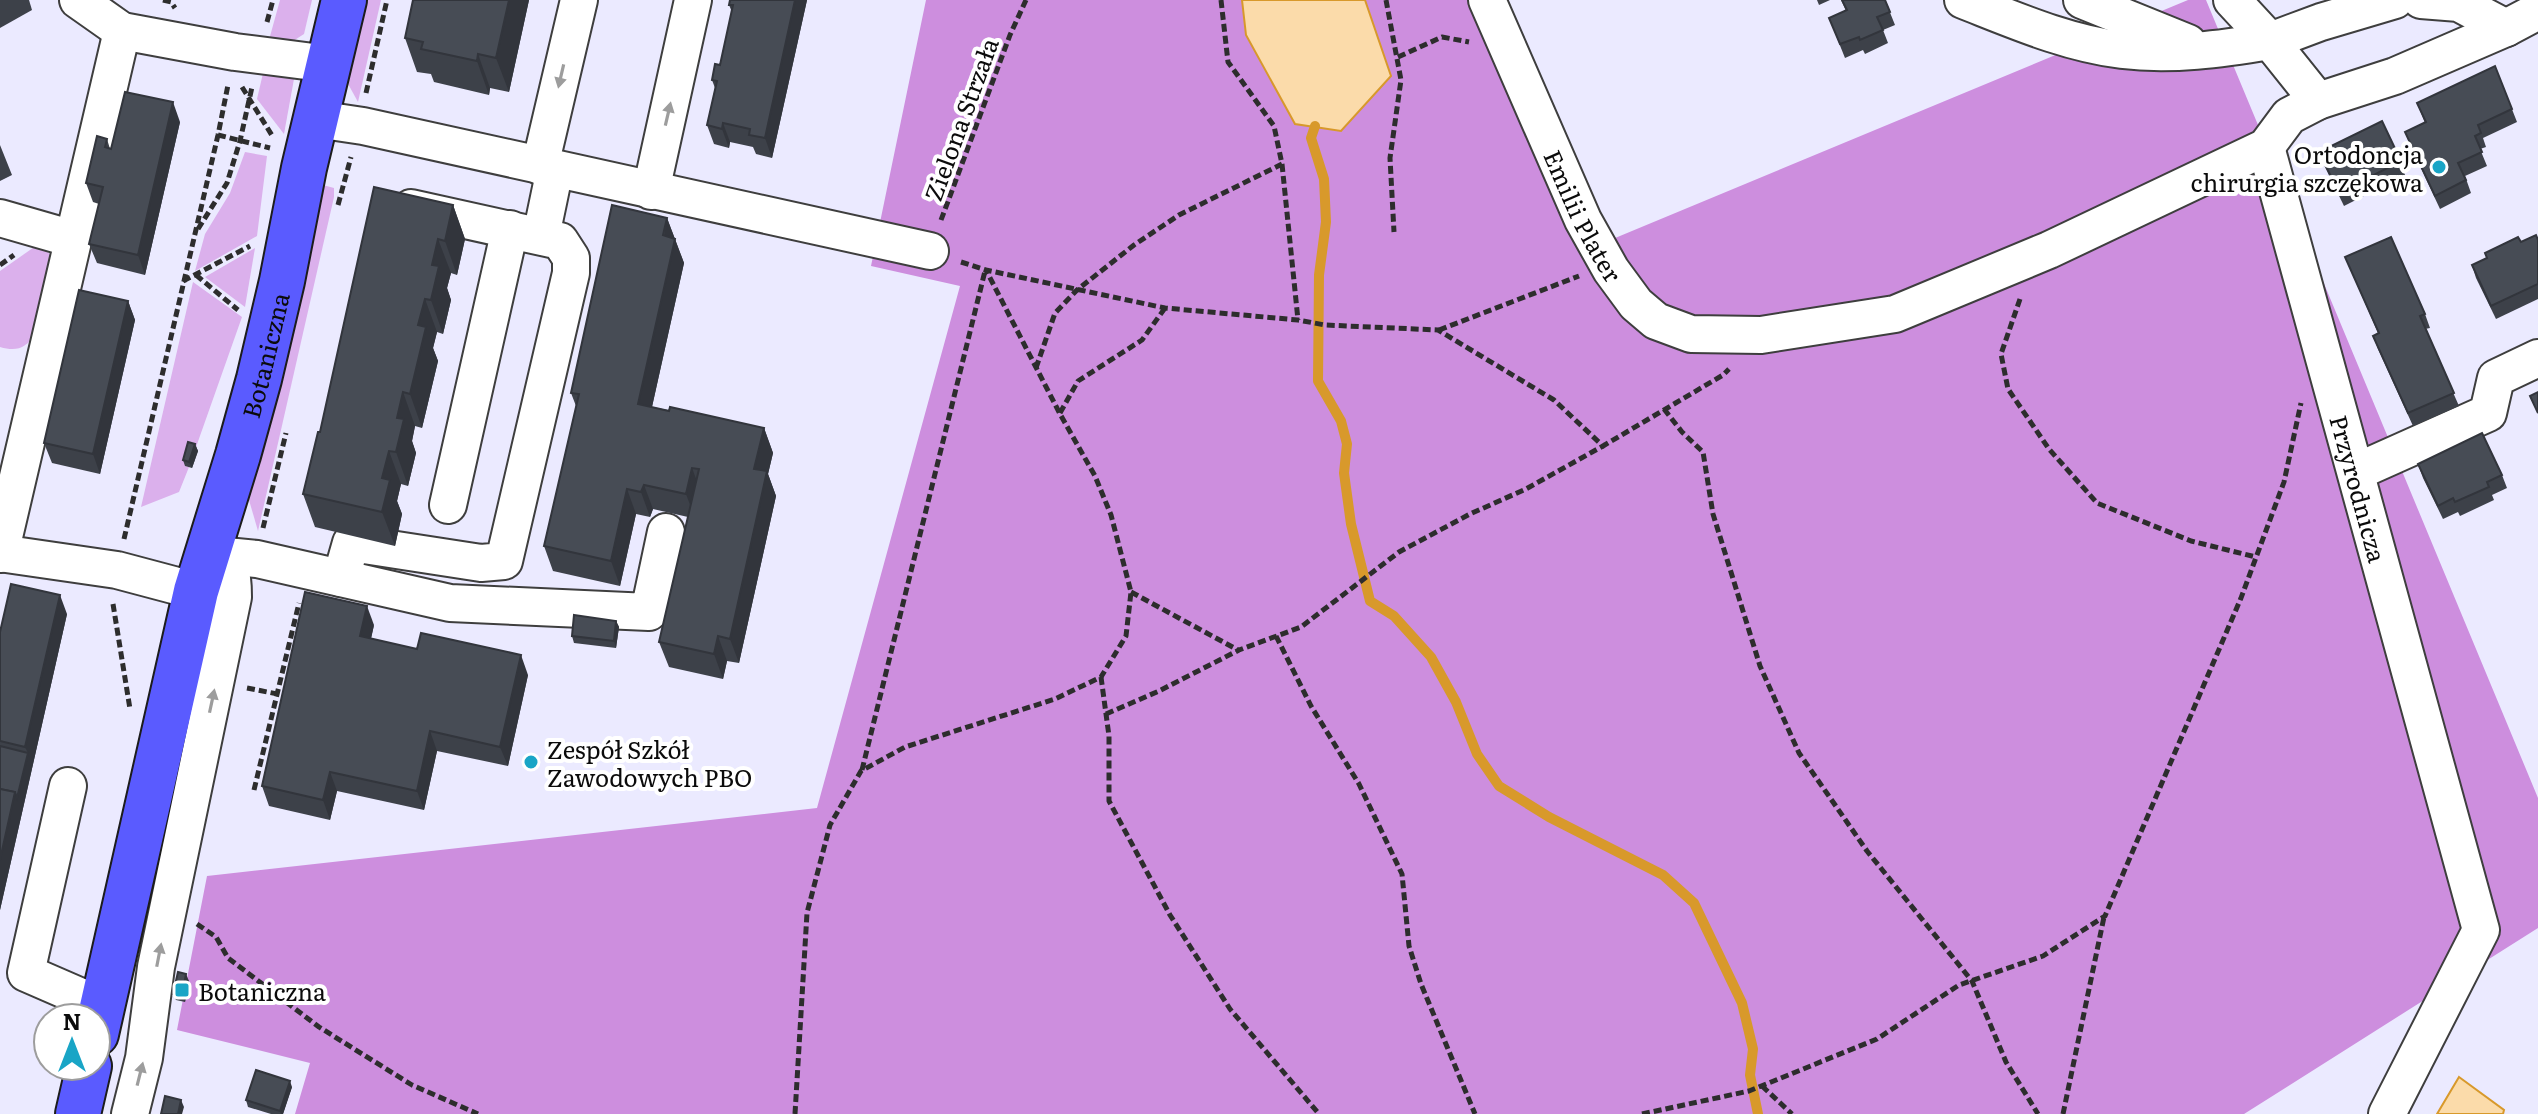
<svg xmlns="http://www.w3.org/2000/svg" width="2538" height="1114" viewBox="0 0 2538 1114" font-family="Literata,serif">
<rect width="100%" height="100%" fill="#ebeaff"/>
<g fill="#dbb0ec">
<path d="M280,0H312L304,34L290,43L269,40Z"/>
<path d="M363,0H381L358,102L347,82Z"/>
<path d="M264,69L294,79L284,134L257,99Z"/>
<path d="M245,152L267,156L257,236L195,271L205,234L230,193Z"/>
<path d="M323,185L334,188V197L258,531L249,500L250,487L319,187Z"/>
<path d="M40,243L54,259L35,334C26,348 17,352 0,347V271Z"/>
<path d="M255,248L245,307L205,277Z"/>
<path d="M193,282L242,317L195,450L185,466L189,467L179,492L141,507Z"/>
</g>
<path fill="#cd8ede" d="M926,0H1468L1579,253L2188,0H2206L2538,798V928L2244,1114H295L310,1063L177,1030L207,876L817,808L960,286L871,266Z"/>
<g fill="#fbdbaa" stroke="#d8992b" stroke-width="2">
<path d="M1242,0H1365L1391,76L1341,131L1295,124L1246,35Z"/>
<path d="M2459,1077L2504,1110L2503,1114H2437Z"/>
</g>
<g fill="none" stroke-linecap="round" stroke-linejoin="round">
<path stroke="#d8992b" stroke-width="10" d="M1315,126L1311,138L1324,179L1326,222L1319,275L1318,381L1341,421L1347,444L1344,473L1351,524L1370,601L1394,616L1431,657L1456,702L1477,754L1499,786L1549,817L1663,875L1694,903L1742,1003L1753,1049L1750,1075L1758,1114"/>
<defs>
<g id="minor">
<path d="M78,0L122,31L235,52L329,64"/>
<path id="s1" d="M1487,0L1583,220L1611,270L1636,304L1656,321L1691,334L1761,335L1895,314L2049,250L2266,147L2289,116L2318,101L2395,76L2506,28L2538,11"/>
<path d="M1963,0C2014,20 2066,43 2122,50C2171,56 2222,49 2270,41L2318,101"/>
<path d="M2082,0L2188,43"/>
<path d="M2232,0L2270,41L2321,22L2395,0"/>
<path d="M2421,0L2459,3L2506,28"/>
<path d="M316,119L363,126L930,251"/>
<path id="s2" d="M2266,147L2481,930L2387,1114"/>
<path d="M540,166L579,0"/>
<path d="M651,191L693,0"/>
<path d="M0,218L73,239"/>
<path d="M541,236L555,169"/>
<path d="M2356,472L2488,413L2496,378L2538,358"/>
<path d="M448,505L510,229"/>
<path d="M0,553L117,570L196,591"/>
<path d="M0,554L122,31"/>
<path d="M226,556L257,559L450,603L649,612L666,532"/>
<path d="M341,578L351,543L481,563L504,561L571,273V258L560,241L411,208"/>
<path d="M68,786L26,973L102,1006"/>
<path d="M130,1114L144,1058L156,967L233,597C233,571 231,561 211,543"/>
</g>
<g id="major">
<path id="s3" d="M96,1034L196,591L238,455L259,379L282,281L304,168L344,0"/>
<path d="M78,1114L89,1066"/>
</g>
</defs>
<use href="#minor" stroke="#3e3e3e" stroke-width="40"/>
<use href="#major" stroke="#1c1c1c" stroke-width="48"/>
<g stroke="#2d2d2d" stroke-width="5" stroke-dasharray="8 4" stroke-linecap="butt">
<path d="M163,0L171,2L175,8"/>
<path d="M1221,0L1228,62L1274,126L1282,164L1298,320"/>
<path d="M1386,0L1401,80L1390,158L1394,232"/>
<path d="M267,22L273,0"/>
<path d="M1398,57L1442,37L1469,42"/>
<path d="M242,87L273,137"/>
<path d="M366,93L387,0"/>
<path d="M218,135L270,148"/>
<path d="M338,205L351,157"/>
<path d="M941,220L1010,35L1026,0"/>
<path d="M198,229L227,183L240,141L252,87"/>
<path d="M961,262L986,270L1165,308L1298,320L1325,325L1438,330L1554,400L1603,446L1723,375L1729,369"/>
<path d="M0,265L14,255"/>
<path d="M196,275L238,310"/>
<path d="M183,281L250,246"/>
<path d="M2020,299L2001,354L2008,389L2049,449L2097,503L2191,541L2256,557"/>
<path d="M1439,330L1579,276"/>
<path d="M1036,368L1055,313L1077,290L1134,245L1179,215L1282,164"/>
<path d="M1664,409L1682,432L1703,452L1713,514L1760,666L1799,753L1867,851L1972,981L2006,1062L2038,1114"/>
<path d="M1060,413L1078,381L1142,340L1165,308"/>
<path d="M263,528L286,433"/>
<path d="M124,539L218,135L228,85"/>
<path d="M1131,592L1238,650"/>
<path d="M113,604L130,709"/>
<path d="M1276,636L1311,706L1359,784L1402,874L1409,946L1421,984L1475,1114"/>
<path d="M1101,677L1109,736V801L1170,915L1230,1009L1319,1114"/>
<path d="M247,688L288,696"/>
<path d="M1106,714L1159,691L1239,650L1301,627L1399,552L1470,514L1526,489L1603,446"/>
<path d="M862,770L985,271"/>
<path d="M254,790L299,603"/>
<path d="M197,924L216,937L228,958L319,1027L412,1085L478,1114"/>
<path d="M1762,1086L1792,1114"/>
<path d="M795,1114L807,913L830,825L861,771L905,747L1055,699L1101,677L1126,636L1131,592L1111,515L1095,476L1060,414L986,270"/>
<path d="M1642,1114L1749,1091L1877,1039L1959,985L2043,956L2105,916L2241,598L2284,482L2301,403"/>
<path d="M2063,1114L2104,917"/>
</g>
<use href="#minor" stroke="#fff" stroke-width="36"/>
<use href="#major" stroke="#5a5bff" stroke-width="44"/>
</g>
<g fill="#3d4149">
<path d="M0,0H29L32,10L0,28Z"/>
<path d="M529,0L509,92L490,88L489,95L434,82L431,74L417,72L405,38Z"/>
<path d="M730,0H807L772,158L756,154L753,147L730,142L729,148L714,144L707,125L715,88L712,80L720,65L732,12L729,5Z"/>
<path d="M1817,0H1830L1819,5Z"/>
<path d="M1841,0H1885L1895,25L1883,30L1888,43L1865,54L1863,50L1845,58L1829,18L1846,11Z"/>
<path d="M2495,66L2517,122L2483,138L2486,147L2480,149L2487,166L2465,176L2471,193L2440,209L2410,145L2405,132L2425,123L2417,103Z"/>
<path d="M180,122L145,275L97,263L89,244L99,204L93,202L86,183L107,139L110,149Z"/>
<path d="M0,145L12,175L0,181Z"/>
<path d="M2319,152L2401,161L2405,175L2344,206L2324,165Z"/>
<path d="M453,205L465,239L457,275L451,273L447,288L451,300L443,334L437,332L433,348L438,361L422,428L415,426L412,441L416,453L408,486L401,484L397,501L402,514L395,546L315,527L303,494L320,432Z"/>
<path d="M667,218L684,263L652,407L764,428L773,453L768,474L776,496L739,663L727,661L723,679L669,667L659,642L688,517L653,509L650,517L636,514L620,586L553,571L544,546L576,406L571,393Z"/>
<path d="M2538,240V299L2496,319L2476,278L2472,265L2521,242Z"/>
<path d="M2345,257L2425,314L2430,328L2425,329L2459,406L2413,426L2378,349L2373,336L2378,333Z"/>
<path d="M128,301L135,320L100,474L52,463L44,443Z"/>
<path d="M195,444L198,451L192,468L185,466L183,460Z"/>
<path d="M2418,464L2502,475L2507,488L2492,495L2494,500L2460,516L2458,512L2443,519L2423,478Z"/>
<path d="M67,614L0,910V632Z"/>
<path d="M616,621L619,627L616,648L574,643L572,636Z"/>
<path d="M374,625L371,639L528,675L508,766L437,751L424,810L337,791L330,820L269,806L262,786Z"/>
<path d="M189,981L185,1002L176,1000L173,994Z"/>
<path d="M292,1087L283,1114H271L248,1107L246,1100Z"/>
</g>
<g fill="#32353c">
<path d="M509,0H529L509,92L496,58Z"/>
<path d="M795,0H807L772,158L765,138Z"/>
<path d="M478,54L490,88L489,95L477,61Z"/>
<path d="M173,102L180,122L145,275L138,255Z"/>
<path d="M723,123L730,142L729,148L722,129Z"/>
<path d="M453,205L465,239L457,275L445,241Z"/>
<path d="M667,218L684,263L647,429L638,404Z"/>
<path d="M438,239L451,273L447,288L451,300L443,334L431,300L432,265Z"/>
<path d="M425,299L437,332L433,348L438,361L422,428L410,394L418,325Z"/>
<path d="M128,301L135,320L100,474L93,454Z"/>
<path d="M403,392L415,426L412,441L416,453L408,486L396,452L397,418Z"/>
<path d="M764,428L773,453L768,474L776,496L739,663L730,639L754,469Z"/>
<path d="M195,444L198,451L192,468L189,462Z"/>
<path d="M389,451L401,484L397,501L402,514L395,546L382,512V478Z"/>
<path d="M692,468L701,492L695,518L686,494Z"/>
<path d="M644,485L653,509L650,517L641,492Z"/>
<path d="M627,489L636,514L620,586L611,561Z"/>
<path d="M60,595L67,614L0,910V860L15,792L28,753L25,747Z"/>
<path d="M367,606L374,625L367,655L360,636Z"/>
<path d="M616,621L619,627L616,648L614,641Z"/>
<path d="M718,636L727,661L723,679L714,654Z"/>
<path d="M521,655L528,675L508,766L500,747Z"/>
<path d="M430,731L437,751L424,810L417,791Z"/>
<path d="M330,772L337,791L330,820L323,800Z"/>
<path d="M186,974L189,981L185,1002L182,995Z"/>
<path d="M290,1081L292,1087L283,1114H281L280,1111Z"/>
<path d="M181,1100L184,1107L182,1114H178Z"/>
</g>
<g fill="#474c55" stroke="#32353c" stroke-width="2">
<path d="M413,0H509L496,58L478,54L477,61L421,49L423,42L405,38Z"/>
<path d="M730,0H795L765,138L749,135L750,129L723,123L722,129L707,125L717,81L712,80L715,64L720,65L733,5H729Z"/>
<path d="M1842,0H1885L1890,12L1877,17L1883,30L1860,40L1859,37L1840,44L1829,18L1847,10Z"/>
<path d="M2495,66L2512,109L2478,125L2481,133L2475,136L2482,152L2458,163L2466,180L2435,196L2405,132L2426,122L2417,103Z"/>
<path d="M125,92L173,102L138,255L89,244L103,187L86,183L97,136L107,139L105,147L111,149Z"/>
<path d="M2382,121L2401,161L2339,193L2319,152Z"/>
<path d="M374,187L453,205L445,241L438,239L432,265L439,266L431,300L425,299L418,325L426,327L410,394L403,392L397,418L404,419L396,452L389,451L382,478L390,480L382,512L303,494L318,432H320Z"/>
<path d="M612,205L667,218L663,235L675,239L638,404L669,411L670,407L764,428L754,469L767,471L730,639L718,636L714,654L659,642L699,469L692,468L686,494L644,485L641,492L627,489L611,561L544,546L579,394L571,393Z"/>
<path d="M2536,235L2538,240V284L2491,306L2472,265L2487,258L2485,253L2518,237L2521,242Z"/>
<path d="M2391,237L2425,314L2420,316L2454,393L2408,413L2373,336L2379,333L2345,257Z"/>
<path d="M79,290L128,301L93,454L44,443Z"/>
<path d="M2538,392V413L2530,396Z"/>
<path d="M2482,433L2502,475L2487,482L2489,487L2455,502L2453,498L2438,506L2418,464Z"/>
<path d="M188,442L195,444L189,462L183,460Z"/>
<path d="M11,584L60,595L25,747L0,741V632Z"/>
<path d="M305,592L367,606L360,636L417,649L421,633L521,655L500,747L430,731L417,791L330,772L323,800L262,786Z"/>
<path d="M574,615L616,621L614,641L572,636Z"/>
<path d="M0,746L28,753L17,798L15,792L0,789Z"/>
<path d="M0,789L15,792L0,860Z"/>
<path d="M178,972L186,974L182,995L173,994Z"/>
<path d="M256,1070L290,1081L280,1111L246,1100Z"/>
<path d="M165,1096L181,1100L178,1114H161Z"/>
</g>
<defs><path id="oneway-solid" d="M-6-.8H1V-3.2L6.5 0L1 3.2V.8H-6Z" transform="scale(2)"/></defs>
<g fill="#9d9d9d">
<use href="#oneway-solid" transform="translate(561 76) rotate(103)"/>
<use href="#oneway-solid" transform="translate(668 114) rotate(-77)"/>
<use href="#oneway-solid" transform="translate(212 701) rotate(-78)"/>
<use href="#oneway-solid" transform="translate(159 955) rotate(-79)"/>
<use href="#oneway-solid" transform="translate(140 1074) rotate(-76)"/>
</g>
<g fill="#19a5c6" stroke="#fff" stroke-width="3">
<circle cx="2439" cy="167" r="8"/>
<circle cx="531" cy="762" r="8"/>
<rect x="174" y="982" width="16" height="16" rx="4"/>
</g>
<g text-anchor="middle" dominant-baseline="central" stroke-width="8" stroke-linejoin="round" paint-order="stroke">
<g font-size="24" fill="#0b0b0b" stroke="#fff">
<text transform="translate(960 119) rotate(-70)">Zielona Strzała</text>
<text stroke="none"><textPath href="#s1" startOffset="236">Emilii Plater</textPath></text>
<text stroke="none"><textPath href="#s3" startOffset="700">Botaniczna</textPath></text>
<text stroke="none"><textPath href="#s2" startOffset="354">Przyrodnicza</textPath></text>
</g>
<g font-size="24" fill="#0b0b0b" stroke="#fff" text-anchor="start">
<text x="2423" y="153" text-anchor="end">Ortodoncja<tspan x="2423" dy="28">chirurgia szczękowa</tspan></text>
<text x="547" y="748">Zespół Szkół<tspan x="547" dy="28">Zawodowych PBO</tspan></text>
<text x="198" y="990">Botaniczna</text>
</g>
</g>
<g transform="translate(72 1042)"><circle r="38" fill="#ffffff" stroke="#9d9d9d" stroke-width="2"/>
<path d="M0-6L14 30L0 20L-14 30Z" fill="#19a5c6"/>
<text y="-12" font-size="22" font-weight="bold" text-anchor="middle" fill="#0b0b0b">N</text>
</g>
</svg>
